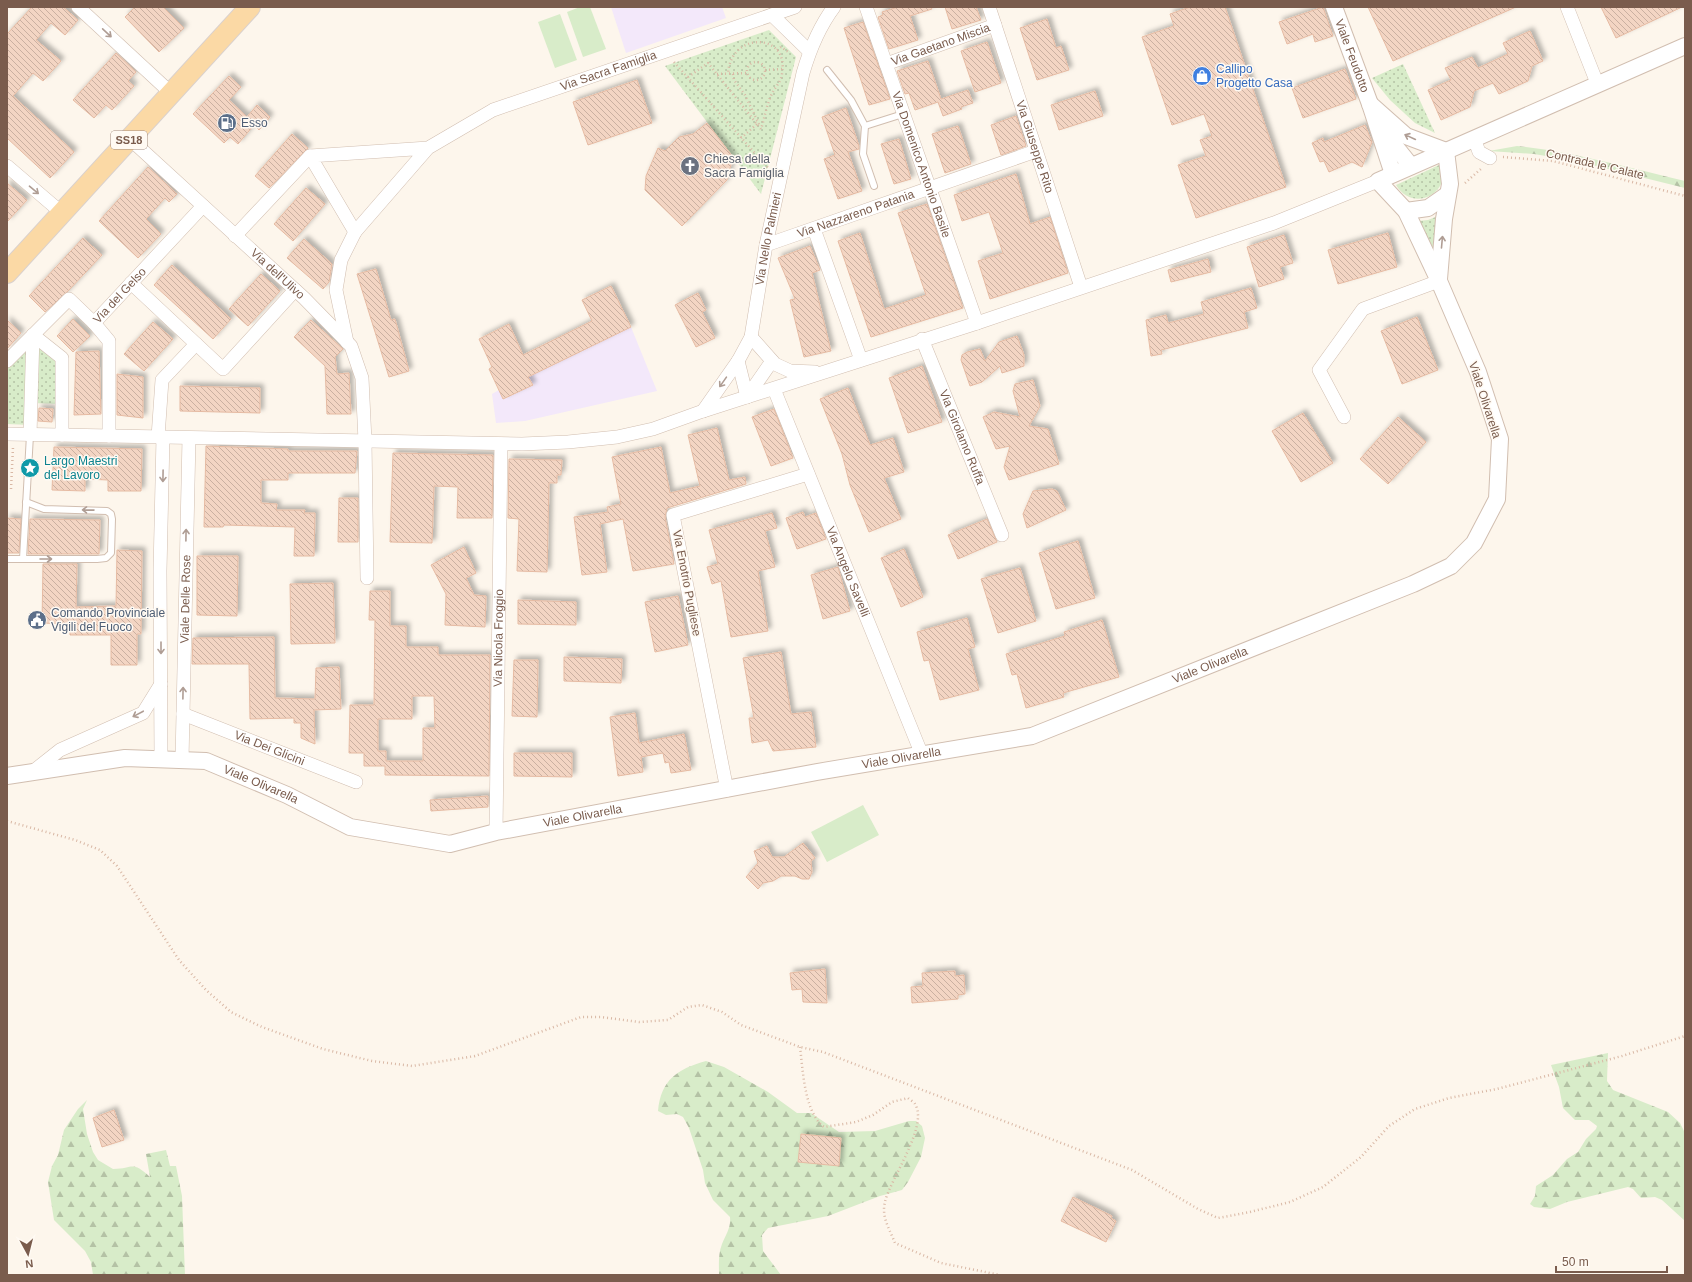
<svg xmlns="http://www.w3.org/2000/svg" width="1692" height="1282" viewBox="0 0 1692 1282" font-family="Arial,sans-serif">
<defs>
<pattern id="grass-dots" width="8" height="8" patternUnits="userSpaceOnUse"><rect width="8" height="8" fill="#d8ecc9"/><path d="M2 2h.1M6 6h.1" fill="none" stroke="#b4c2a5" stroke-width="1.8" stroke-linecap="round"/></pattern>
<pattern id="forest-firs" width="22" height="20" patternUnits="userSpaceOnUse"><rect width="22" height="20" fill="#d8ecc9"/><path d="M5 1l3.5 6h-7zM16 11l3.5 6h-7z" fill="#b4c2a5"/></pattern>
<pattern id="building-back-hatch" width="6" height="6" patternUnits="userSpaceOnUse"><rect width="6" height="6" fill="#f3d5c3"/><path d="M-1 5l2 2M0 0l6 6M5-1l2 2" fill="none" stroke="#cab0a1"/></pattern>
<filter id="shadow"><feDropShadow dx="3.5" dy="-3.5" stdDeviation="2" flood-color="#0004"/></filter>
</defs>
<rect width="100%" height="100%" fill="#fdf6ec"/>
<g fill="#f3e8fa">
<path d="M611,7H722L726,18L626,53Z"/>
<path d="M631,327L657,391L525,421L496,423L492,394L499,390L504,399L532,385L528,377Z"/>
</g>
<g fill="url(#grass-dots)">
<path d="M769,30L796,57L761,194L665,66Z"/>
<path d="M1403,64L1435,133L1415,123L1390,100L1372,78Z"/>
<path d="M1439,165C1455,188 1415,216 1396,185Z"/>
<path d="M1438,216L1436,261L1418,221L1428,220Z"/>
<path d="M33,335L62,358V404L31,403L30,425L7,424V361Z"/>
</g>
<g fill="url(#forest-firs)">
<path d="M1517,146C1574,152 1630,168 1685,181V188L1576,161L1534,154L1489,151Z"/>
<path d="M1608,1053L1607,1081L1613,1090L1668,1112L1680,1123L1685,1133V1221L1662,1200L1655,1197L1641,1198L1633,1189L1628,1187L1567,1202L1550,1209L1534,1207L1530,1204L1535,1196L1536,1186L1553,1175L1567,1159L1578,1152L1586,1139L1596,1129L1597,1126L1589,1120H1575L1563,1108L1559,1087L1551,1065Z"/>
<path d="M706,1061L724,1067L768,1092L797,1113H811L839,1132L875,1131L909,1121H916L922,1126L925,1138L921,1157L908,1182L902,1190L880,1196L828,1216L768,1228L762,1235L763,1251L781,1275H719C719,1265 718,1254 722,1244C726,1234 731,1228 730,1217L713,1200L705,1183L703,1170L689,1128L683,1117L677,1114L666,1115L658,1111C661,1080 677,1069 706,1061Z"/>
<path d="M87,1100L83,1109L87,1134L93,1152L98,1160L113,1169C134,1169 131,1160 150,1177L146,1154L166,1150L170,1166H176L182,1196L185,1275H93L91,1262L85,1251L54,1220L48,1182L52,1166L58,1155L64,1130L78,1109Z"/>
</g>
<g fill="#d8ecc9">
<path d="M580,7H590L606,49L583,57L567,12Z"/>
<path d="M560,14L577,60L555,68L538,22Z"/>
<path d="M863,805L879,835L827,862L811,832Z"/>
</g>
<g fill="url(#building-back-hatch)" stroke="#e6bba3" fill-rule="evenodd" filter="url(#shadow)">
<path d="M32,7H63L78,20L65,35L51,23L36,40L61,61L43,81L33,73L13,96L74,152L50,178L7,138V34Z"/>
<path d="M135,7H163L184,28L159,52L125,17Z"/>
<path d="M898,7H931L932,9L910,16L918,40L889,49L878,17L883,15L882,12Z"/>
<path d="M945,7H976L981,20L952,29Z"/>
<path d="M1190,7H1225L1286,187L1196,218L1178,165L1206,156L1200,140L1212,136L1204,114L1172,125L1142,37L1174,26L1170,14Z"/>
<path d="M1323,7L1333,36L1315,42L1313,34L1287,44L1279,22Z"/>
<path d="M1368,7H1516L1393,61Z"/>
<path d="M1601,7H1682L1616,38Z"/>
<path d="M1047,19L1056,48L1061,46L1069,70L1037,80L1020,28Z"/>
<path d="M863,22L890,99L869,105L844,28Z"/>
<path d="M1530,31L1543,61L1532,66L1528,81L1499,94L1493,83L1474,91L1470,107L1441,120L1428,90L1451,80L1445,68L1472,57L1478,68L1508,54L1503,43Z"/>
<path d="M987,42L1001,83L975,92L961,51Z"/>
<path d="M116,53L136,72L128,81L134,86L112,110L106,105L94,118L73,100Z"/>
<path d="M928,61L941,99L968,90L973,103L961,107L962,109L943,116L938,102L915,110L909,93L905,94L897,71Z"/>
<path d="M1345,69L1356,99L1303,118L1292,88Z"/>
<path d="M229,76L241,87L229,100L247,117L257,105L270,117L259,130L254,125L238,144L230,137L224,143L193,114Z"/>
<path d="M637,80L652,123L588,145L573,102Z"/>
<path d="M1095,91L1103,116L1059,130L1051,105Z"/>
<path d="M846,108L859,146V149L848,152L862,191L838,199L824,159L835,155L822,117Z"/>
<path d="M1016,116L1026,146L1001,155L991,125Z"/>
<path d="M707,123L733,157L727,180L682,226L645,190L646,176L658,148L665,151L679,137L693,134Z"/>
<path d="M1365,125L1372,142L1362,167L1352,162L1329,172L1324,161L1320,162L1312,143L1323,138L1324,142Z"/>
<path d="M958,126L971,164L945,173L932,134Z"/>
<path d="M292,134L308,148L269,188L255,176Z"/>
<path d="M899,139L911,179L894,184L881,144Z"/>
<path d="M148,167L177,194L169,202L165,198L146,219L161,234L138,258L99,221Z"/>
<path d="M1016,174L1030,224L1050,217L1068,273L990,299L978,261L1003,253L989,212L962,221L954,195Z"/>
<path d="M7,183L27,200L7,222Z"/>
<path d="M306,188L325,204L293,241L274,224Z"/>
<path d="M927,204L963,308L871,337L838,241L860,233L884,309L926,295L898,213Z"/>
<path d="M1388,233L1397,267L1338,284L1328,250Z"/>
<path d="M1284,235L1293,263L1280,267L1284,279L1259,287L1247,247Z"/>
<path d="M83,238L102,255L68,291L45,312L29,296Z"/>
<path d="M304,239L332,264L329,282L323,289L287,258Z"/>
<path d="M810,246L820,270L812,273L831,351L804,357L790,300L795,299L778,258Z"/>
<path d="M1208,259L1211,272L1171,282L1168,270Z"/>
<path d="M172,265L231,319L213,339L154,285Z"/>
<path d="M376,269L391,320L395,319L409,371L389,377L357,274Z"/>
<path d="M261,274L280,291L248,326L229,309Z"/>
<path d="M611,286L631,327L528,377L533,385L503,399L489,369L492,367L479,339L509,324L523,355L592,321L582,300Z"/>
<path d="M1251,288L1257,308L1244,312L1248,328L1161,350L1162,354L1151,356L1146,320L1166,315L1168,323L1204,314L1201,302Z"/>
<path d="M698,293L706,310L702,312L715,338L696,347L675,305Z"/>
<path d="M1417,317L1438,370L1402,384L1381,331Z"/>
<path d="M73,319L90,336L73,352L57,336Z"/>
<path d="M7,320L21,333L7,349Z"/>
<path d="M311,320L343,349L335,357L337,374L349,373L351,414H327L325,366L294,337Z"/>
<path d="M153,322L173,339L144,371L124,354Z"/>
<path d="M1017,336L1024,355V366L1002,373L1000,366L982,382L970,386L961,360L962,355L967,352L980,349L985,361L999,342Z"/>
<path d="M99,351L101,414L74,415L76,352Z"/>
<path d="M922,366L942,422L908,433L889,378Z"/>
<path d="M117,374L143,377V418L117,415Z"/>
<path d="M1033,380L1040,406L1029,426L1048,429L1059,464L1009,480L1004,467L1010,446L996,449L983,417L994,412L1020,417L1013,391L1015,384Z"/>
<path d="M180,386L260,388V413L180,411Z"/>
<path d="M848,388L870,445L893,438L904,472L884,478L901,519L869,532L850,485L842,454L820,399Z"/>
<path d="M39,408L53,409L52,422L38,421Z"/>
<path d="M774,409L793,458L771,466L752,417Z"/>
<path d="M1303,413L1333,463L1301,482L1272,431Z"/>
<path d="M1398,417L1426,442L1388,484L1360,459Z"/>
<path d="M717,428L729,480L745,477L746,484L667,508L665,517L674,564L633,571L623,519L600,524L607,572L582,575L574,517L608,512L607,507L621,504L612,457L661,447L670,493L700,486L688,435Z"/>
<path d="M206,446L288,449V451H357L355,473H288V480H261V503L277,504L276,510H305L304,513H315L314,556H294L295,527L224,525L223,527H204Z"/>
<path d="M54,447L142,449L141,491H108V480L85,479V491L52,490Z"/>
<path d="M393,453L493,455L492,518H457L458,487L434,486L432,543L390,542Z"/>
<path d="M509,459L562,460L561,475H557V483H549L547,572L517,571L519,519L508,518Z"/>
<path d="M1052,489L1057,491L1066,510L1027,528L1023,514L1033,491Z"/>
<path d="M339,498H358V542H338Z"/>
<path d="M803,512L805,517L816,513L826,539L797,549L786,518Z"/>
<path d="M772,513L777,528L765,531L775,567L758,571L768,631L731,637L721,581L712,584L707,567L718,564L709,530Z"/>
<path d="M7,518L21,519L19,553H7Z"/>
<path d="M30,519L100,520L99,554H28Z"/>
<path d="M987,519L997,542L958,559L948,535Z"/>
<path d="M1078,541L1095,598L1056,609L1039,553Z"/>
<path d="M464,547L476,573L466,578L474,595L486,596L485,627L445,625L446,594L431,565Z"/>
<path d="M904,549L923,597L901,607L881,558Z"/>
<path d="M117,550L142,551L141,634H137V665H111V635H70V624L42,623L43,564H77L76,607L116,606Z"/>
<path d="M197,556H238L237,616L197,615Z"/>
<path d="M838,567L850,611L823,619L811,575Z"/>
<path d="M1020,568L1036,621L998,633L981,579Z"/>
<path d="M333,583L335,643L291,644L290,584Z"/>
<path d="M370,591H390V626H406V647H438V655H490L489,776L385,775V766H364V753H349L350,705H374L375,620H369ZM412,696H434L435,728H423V761H386V751H378V719H412Z"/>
<path d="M678,596L688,645L655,652L645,602Z"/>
<path d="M518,600L576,602V625L518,624Z"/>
<path d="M967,618L975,647L968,649L979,690L940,700L929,660L924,661L917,632Z"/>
<path d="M1102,620L1119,677L1063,693L1064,697L1026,708L1017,674L1012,675L1006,654L1065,636L1064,632Z"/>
<path d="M274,637L275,698L315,699L316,668L339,667L341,709L314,710L315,744L301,738V723H294V718L250,719L249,664H192L193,638Z"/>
<path d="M781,652L791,714L811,712L816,747L773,751L768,740L752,743L749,718H754L743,658Z"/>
<path d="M564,657L622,659L621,683L564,681Z"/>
<path d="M514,660H538L537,717L512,716Z"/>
<path d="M635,713L639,743L684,734L691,770L671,773L669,762L665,763L663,753L641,757L643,772L618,776L610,717Z"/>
<path d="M514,753H572V777L514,776Z"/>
<path d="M488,796V807L431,811L430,800Z"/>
<path d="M803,843L815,858L811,861L812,872L809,879H802L795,876H781L773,881L763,883L758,889L746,877L758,863L754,851L767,846L772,857H784Z"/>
<path d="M825,969L827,1003L803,1002L802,989L792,990L790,973Z"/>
<path d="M955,971V976L964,975L965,994L958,995V999L912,1003L911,987L923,986L922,973Z"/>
<path d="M114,1110L124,1140L102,1147L93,1118Z"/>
<path d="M801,1134L841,1138L839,1166L798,1162Z"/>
<path d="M1073,1197L1112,1216L1111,1218L1116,1221L1106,1242L1061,1221Z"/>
</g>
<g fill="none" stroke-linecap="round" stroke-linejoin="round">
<defs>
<g id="service">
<path d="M827,70L851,100L865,126L903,114"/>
<path d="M865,126L863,154L874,186"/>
<path d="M7,559H97L106,558L111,553L112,519L111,514L107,511L44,509L26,502"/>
<path d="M23,559L30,435"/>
</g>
<g id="minor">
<path d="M78,7L171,93"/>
<path id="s1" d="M866,7L977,323"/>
<path id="s2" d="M989,7L1081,287"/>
<path d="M1567,7L1597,83"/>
<path d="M772,15L809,51"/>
<path id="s3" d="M886,64L995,25"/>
<path d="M1474,138L1479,152L1490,158"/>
<path id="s4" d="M130,139L304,298L351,346L362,378L365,441L367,578"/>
<path id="s5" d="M428,148L310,156L355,232L428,148L493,110L795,7"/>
<path d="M7,166L62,213"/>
<path d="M814,229L861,360"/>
<path d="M235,236L310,156"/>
<path id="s6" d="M766,245L1036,151"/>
<path d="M131,283L223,369L295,290"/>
<path d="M94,323L109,341V436"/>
<path d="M33,335L62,358V435"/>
<path d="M751,337L775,364L790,371L815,372"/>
<path id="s7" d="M922,339L1002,535"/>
<path d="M347,342L336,290L341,260L355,232"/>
<path id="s8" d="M7,361L69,299L94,323L203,206"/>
<path d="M738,361L747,397L772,361"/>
<path id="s9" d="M774,389L922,755"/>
<path id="s10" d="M703,411L738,361L751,337L766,245L803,73C810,49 819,27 834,7"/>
<path d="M1344,417L1319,370L1363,309L1439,281"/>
<path d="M7,434L522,444L568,442L617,437L653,429L703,411L977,323L1274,223L1378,181"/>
<path d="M30,435L33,335"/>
<path d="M158,437L162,380L196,344"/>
<path id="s11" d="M183,714L356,782"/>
<path d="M161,760L160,571L163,437"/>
<path id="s12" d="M182,760L189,438"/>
<path d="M31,773L60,750L143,713L161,684"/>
<path d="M727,790L673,515L808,474"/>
<path id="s13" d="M496,832L501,444"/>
</g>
<g id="tertiary">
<path id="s14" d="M1334,7L1370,104L1393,174"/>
<path d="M1370,104L1406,136L1446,151L1450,184L1444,219L1439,279"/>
<path d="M1383,131L1411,166"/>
<path d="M1406,211L1428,208L1448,194"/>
<path id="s15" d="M7,776L125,758L206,761L287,795L350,827L450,844L496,832L817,772L1032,736L1413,584L1451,566L1474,543L1497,499L1500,439L1478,372L1439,281L1406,211L1378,181L1685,46"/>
</g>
<path id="primary" d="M7,273L250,7"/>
</defs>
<use href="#service" stroke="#d1beb0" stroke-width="8"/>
<use href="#minor" stroke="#d1beb0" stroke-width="14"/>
<use href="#tertiary" stroke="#d1beb0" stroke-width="18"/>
<use href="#primary" stroke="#dad1cd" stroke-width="22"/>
<g stroke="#d9b8a5" stroke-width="2.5" stroke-dasharray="1 3" stroke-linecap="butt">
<path d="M777,50L781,47L790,53"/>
<path d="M674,62L769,169"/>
<circle cx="756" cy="71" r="9"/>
<path d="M765,70L782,69"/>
<path d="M717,74L748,73"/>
<path d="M733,74L734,80L745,95L759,124"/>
<path d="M688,77L708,63L761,129C765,117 767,101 774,90C777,85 781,81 782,74C790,32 730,31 728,74"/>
<path d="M741,138L757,124"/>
<path d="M1503,157L1553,161L1685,196"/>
<path d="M1465,183L1482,168"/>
<path d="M11,489L13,447"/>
<path d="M7,821L75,840L100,850L117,866L179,960L206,990L231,1012L262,1027L323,1049L372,1061L412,1066L475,1056L581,1017H601L639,1022L668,1020L688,1007L702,1005L722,1012L741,1025L800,1047L823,1052L1132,1170L1198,1209L1218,1218L1250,1212L1290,1202L1323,1187L1361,1157L1389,1126L1415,1109L1449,1098L1497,1089L1622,1056L1685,1036"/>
<path d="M800,1047C803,1070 804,1112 824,1127L856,1122L873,1115L892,1102L908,1098C910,1100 914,1102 915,1104C929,1126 890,1179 885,1202C881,1217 890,1230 895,1243L941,1263L1000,1275"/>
</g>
<use href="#service" stroke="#fff" stroke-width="6"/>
<use href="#minor" stroke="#fff" stroke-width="13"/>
<use href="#tertiary" stroke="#fff" stroke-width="16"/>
<use href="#primary" stroke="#fbd9a5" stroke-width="20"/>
</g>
<defs><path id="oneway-shaft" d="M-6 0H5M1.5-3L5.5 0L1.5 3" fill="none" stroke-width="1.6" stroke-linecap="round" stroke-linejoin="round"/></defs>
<g stroke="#af9d94">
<use href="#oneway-shaft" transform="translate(107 33) rotate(43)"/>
<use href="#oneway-shaft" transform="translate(1410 137) rotate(-155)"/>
<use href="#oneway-shaft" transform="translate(34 190) rotate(40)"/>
<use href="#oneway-shaft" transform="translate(1442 242) rotate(-85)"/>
<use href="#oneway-shaft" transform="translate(723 382) rotate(125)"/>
<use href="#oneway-shaft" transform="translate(163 476) rotate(91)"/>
<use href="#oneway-shaft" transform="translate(88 510) rotate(-179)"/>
<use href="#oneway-shaft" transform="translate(186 535) rotate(-89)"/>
<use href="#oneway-shaft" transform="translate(46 559)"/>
<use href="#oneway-shaft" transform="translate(161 648) rotate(90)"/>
<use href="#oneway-shaft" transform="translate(183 693) rotate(-89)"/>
<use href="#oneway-shaft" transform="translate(138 714) rotate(152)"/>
</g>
<defs>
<symbol id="shop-disc" viewBox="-11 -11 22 22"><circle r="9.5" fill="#3f7fe0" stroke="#fffaf3"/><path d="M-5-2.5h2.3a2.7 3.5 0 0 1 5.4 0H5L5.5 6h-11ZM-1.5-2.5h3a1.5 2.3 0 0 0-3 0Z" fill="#fff"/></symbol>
<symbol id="fuel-disc" viewBox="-11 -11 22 22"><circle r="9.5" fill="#5c6f8a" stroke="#fffaf3"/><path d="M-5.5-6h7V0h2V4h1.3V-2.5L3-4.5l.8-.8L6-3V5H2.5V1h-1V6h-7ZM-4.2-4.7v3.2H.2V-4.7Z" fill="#fff"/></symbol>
<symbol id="church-disc" viewBox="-11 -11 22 22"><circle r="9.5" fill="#6b7280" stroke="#fffaf3"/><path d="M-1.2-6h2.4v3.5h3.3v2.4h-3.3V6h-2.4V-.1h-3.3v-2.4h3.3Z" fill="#fff"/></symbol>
<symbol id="sight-disc" viewBox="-11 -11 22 22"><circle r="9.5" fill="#0f9aa8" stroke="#fffaf3"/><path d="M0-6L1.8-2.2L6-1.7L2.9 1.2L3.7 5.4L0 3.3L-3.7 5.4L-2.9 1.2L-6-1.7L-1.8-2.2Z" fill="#fff"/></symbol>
<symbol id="civic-disc" viewBox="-11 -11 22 22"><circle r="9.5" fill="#5c6f8a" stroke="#fffaf3"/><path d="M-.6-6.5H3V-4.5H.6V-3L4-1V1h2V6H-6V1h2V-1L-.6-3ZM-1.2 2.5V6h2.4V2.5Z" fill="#fff"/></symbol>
</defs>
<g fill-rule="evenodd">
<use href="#shop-disc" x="1191" y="65" width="22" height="22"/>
<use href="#fuel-disc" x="216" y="112" width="22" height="22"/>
<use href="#church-disc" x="679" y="155" width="22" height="22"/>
<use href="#sight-disc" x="19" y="457" width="22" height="22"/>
<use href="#civic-disc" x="26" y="609" width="22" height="22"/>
</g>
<g text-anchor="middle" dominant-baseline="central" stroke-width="3" stroke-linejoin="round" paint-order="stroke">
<rect fill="#fffaf3" stroke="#a28b7f" stroke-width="1" x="111" y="131" width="36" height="18" rx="3"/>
<g font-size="11" font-weight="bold" fill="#7a5c4d">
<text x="129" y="140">SS18</text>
</g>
<g font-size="12" fill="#7a5c4d" stroke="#fffaf3">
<text stroke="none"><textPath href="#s3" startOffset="58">Via Gaetano Miscia</textPath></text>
<text stroke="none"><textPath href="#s14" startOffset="52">Viale Feudotto</textPath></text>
<text stroke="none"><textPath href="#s5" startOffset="515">Via Sacra Famiglia</textPath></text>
<text stroke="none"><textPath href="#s2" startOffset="147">Via Giuseppe Rito</textPath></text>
<text transform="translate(1595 164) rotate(13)">Contrada le Calate</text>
<text stroke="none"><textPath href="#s1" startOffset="167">Via Domenico Antonio Basile</textPath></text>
<text stroke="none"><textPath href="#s6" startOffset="95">Via Nazzareno Patania</textPath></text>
<text stroke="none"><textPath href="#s10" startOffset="188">Via Nello Palmieri</textPath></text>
<text stroke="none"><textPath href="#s4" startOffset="200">Via dell'Ulivo</textPath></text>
<text stroke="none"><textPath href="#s8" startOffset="160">Via del Gelso</textPath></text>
<text transform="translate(1485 400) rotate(72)">Viale Olivarella</text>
<text stroke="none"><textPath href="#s7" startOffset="106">Via Girolamo Ruffa</textPath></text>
<text stroke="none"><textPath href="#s9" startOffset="197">Via Angelo Savelli</textPath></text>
<text transform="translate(687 583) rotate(79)">Via Enotrio Pugliese</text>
<text stroke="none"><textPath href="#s12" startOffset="161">Viale Delle Rose</textPath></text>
<text stroke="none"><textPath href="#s13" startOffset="194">Via Nicola Froggio</textPath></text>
<text stroke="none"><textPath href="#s15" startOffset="1244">Viale Olivarella</textPath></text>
<text stroke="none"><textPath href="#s11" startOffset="93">Via Dei Glicini</textPath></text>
<text stroke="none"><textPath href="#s15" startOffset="920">Viale Olivarella</textPath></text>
<text stroke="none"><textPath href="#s15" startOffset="260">Viale Olivarella</textPath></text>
<text stroke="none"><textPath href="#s15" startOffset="596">Viale Olivarella</textPath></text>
</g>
<g font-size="12" fill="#366cbe" stroke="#fffaf3" text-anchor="start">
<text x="1216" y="69">Callipo<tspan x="1216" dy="14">Progetto Casa</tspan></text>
</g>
<g font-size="12" fill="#4e5e75" stroke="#fffaf3" text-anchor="start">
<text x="241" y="123">Esso</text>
<text x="51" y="613">Comando Provinciale<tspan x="51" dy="14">Vigili del Fuoco</tspan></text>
</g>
<g font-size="12" fill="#5b616d" stroke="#fffaf3" text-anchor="start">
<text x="704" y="159">Chiesa della<tspan x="704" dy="14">Sacra Famiglia</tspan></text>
</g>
<g font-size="12" fill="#0d838f" stroke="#fffaf3" text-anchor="start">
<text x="44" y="461">Largo Maestri<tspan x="44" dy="14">del Lavoro</tspan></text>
</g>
</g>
<rect width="1692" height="1282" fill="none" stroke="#7a5c4d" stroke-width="16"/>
<g transform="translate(28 1254) rotate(173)" stroke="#fffaf3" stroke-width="3" paint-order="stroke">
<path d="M0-3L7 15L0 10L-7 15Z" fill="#7a5c4d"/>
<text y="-6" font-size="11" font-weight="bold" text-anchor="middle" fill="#7a5c4d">N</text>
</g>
<path d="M1556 1266v6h111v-6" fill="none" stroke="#7a5c4d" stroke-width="2"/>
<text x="1562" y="1266" font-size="12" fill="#7a5c4d" stroke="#fffaf3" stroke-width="3" paint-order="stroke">50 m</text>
</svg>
